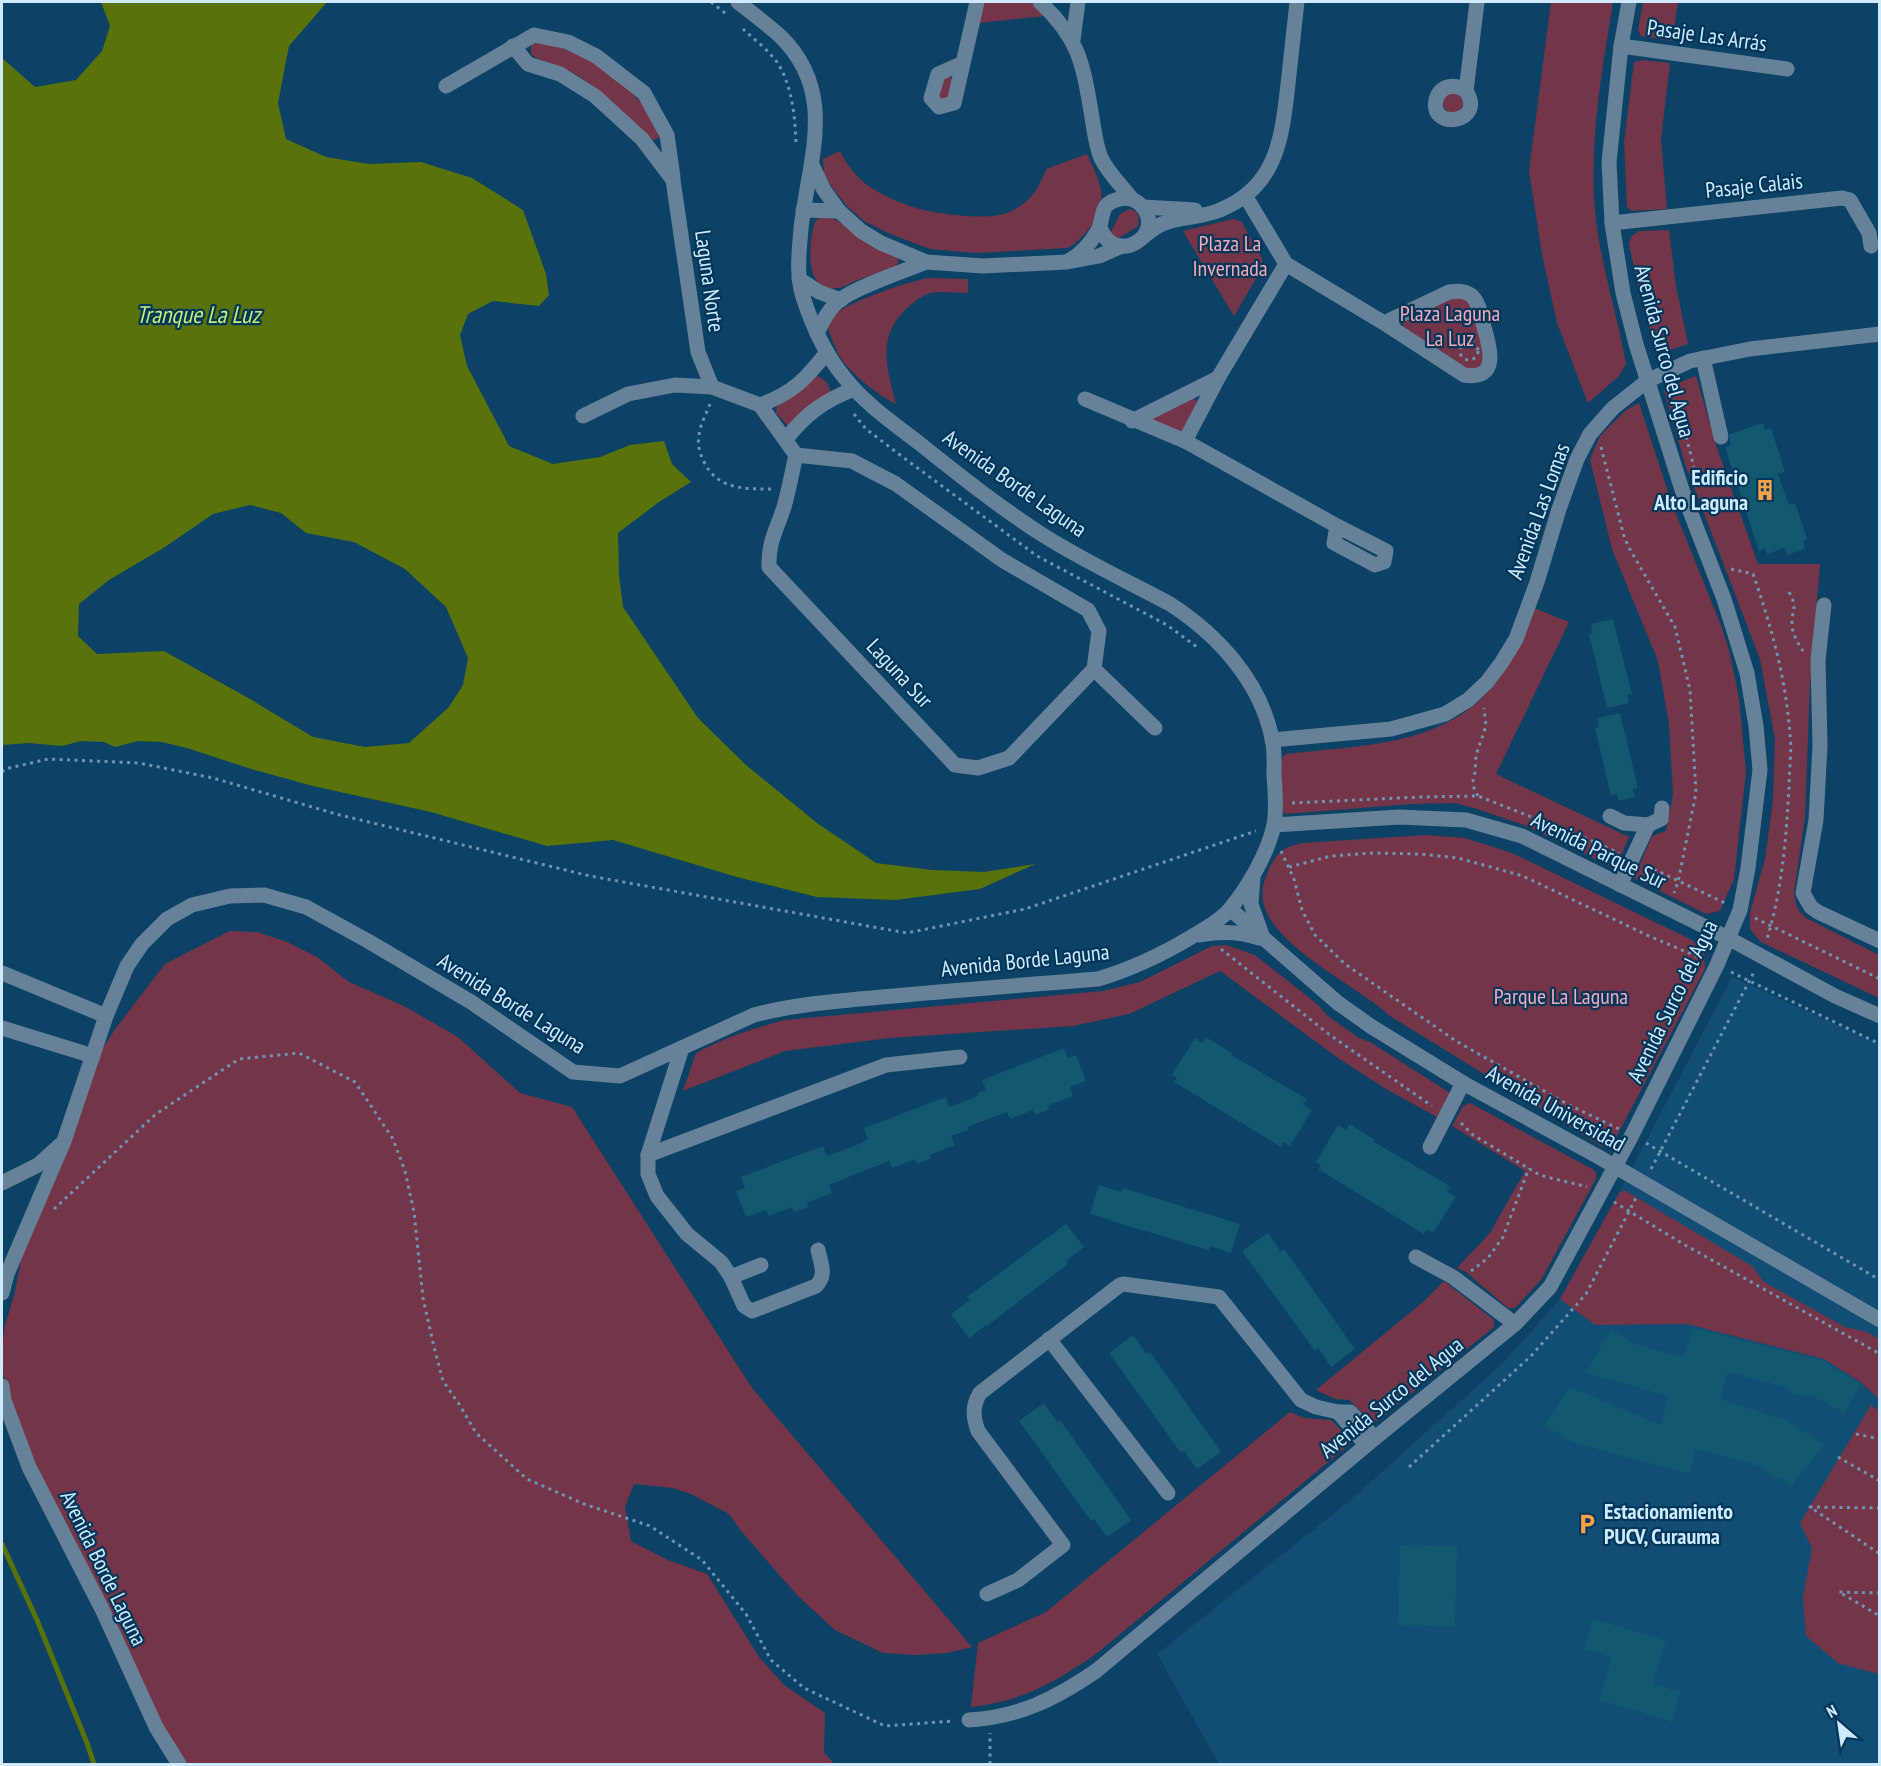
<svg xmlns="http://www.w3.org/2000/svg" width="1881" height="1766" viewBox="0 0 1881 1766" font-family="'PT Sans Narrow',sans-serif">
<rect width="100%" height="100%" fill="#0c4265"/>
<path fill="#114d75" d="M1732,977L1879,1044V1764H1219L1157,1654L1347,1503L1502,1364L1560,1299L1619,1193Z"/>
<g fill="#743548">
<path d="M983,2H1031L1045,16L979,23Z"/>
<path d="M1551,2H1613C1602,70 1589,141 1595,211C1600,263 1617,313 1626,364L1619,376L1588,403L1557,323L1542,254L1529,171Z"/>
<path d="M1643,2H1678L1672,41L1641,36L1638,30Z"/>
<path d="M539,42C579,50 616,72 642,104C649,113 654,126 660,137L651,141C636,120 588,79 565,69C554,63 540,62 531,54V45Z"/>
<path d="M1642,60L1670,63L1661,139L1667,209L1632,211L1627,207L1624,142L1634,62Z"/>
<path d="M948,75L953,80L948,98L942,100L939,94L943,79Z"/>
<circle cx="1453" cy="103" r="10"/>
<path d="M840,151C847,165 854,174 866,184C879,194 900,203 916,208C936,214 984,220 1003,214C1026,207 1039,191 1046,169L1087,154C1092,165 1098,177 1101,189C1105,212 1086,238 1068,248L976,253L930,249L888,233L864,221L846,205L831,186L824,173L823,159Z"/>
<path d="M1129,209C1139,210 1140,218 1138,226L1119,238L1110,234L1120,214Z"/>
<path d="M823,216L831,217L896,256L899,261L895,268C881,272 868,276 855,281C849,284 843,288 837,288C803,294 809,241 815,221Z"/>
<path d="M1233,219L1241,221L1262,258V268L1234,316L1183,231Z"/>
<path d="M1669,230L1676,286L1688,344L1661,353L1654,347L1640,294L1629,244L1632,236L1639,231Z"/>
<path d="M930,278L968,279V293C957,293 942,291 931,293C922,295 914,302 907,308C876,337 887,368 896,404C878,395 851,374 840,357C835,348 831,336 827,326C827,324 830,319 831,317C844,304 910,280 930,278Z"/>
<path d="M1452,295L1466,300L1472,306L1486,360L1477,369L1470,370L1403,327L1402,321Z"/>
<path d="M816,376C824,378 831,385 830,393L789,425H787L776,413L777,405Z"/>
<path d="M1696,376L1718,451L1758,564H1820L1810,684L1805,818L1794,892L1796,904L1799,911L1806,918L1879,955V998L1761,942L1750,929V913L1765,859L1773,801L1775,739L1760,659L1685,464L1664,391L1666,388Z"/>
<path d="M1192,397L1199,403L1181,432L1151,419Z"/>
<path d="M1639,403L1672,504L1722,628L1729,650L1739,698L1746,772L1734,879L1720,911L1706,914L1634,878L1652,836L1666,831L1673,795L1669,724L1658,661L1612,549L1590,460L1600,436L1625,411Z"/>
<path d="M1534,608L1569,622L1496,774L1629,837L1617,865L1614,868L1524,825L1477,809L1455,803L1411,804L1286,814L1283,813L1280,760L1286,754C1361,745 1451,747 1499,678C1513,657 1523,630 1534,608Z"/>
<path d="M1426,835L1465,838L1512,853L1692,940L1704,952L1705,969L1612,1145L1606,1147L1601,1146L1390,1016C1359,985 1253,939 1263,887C1263,883 1266,878 1267,874C1275,854 1282,847 1303,843Z"/>
<path d="M230,931L257,932L287,942L317,957L349,982L404,1006L458,1037L520,1093L572,1107L752,1388L972,1647L947,1653L915,1655L883,1653L835,1630L797,1595L742,1532L729,1514L691,1494L673,1488L634,1484L625,1507L631,1541L668,1560L707,1574L759,1657L784,1685L825,1713L824,1752L834,1764H181L35,1473L2,1370V1347L5,1325L14,1296L22,1256L100,1052L116,1028L165,964Z"/>
<path d="M1226,945L1255,955L1317,1004L1328,1016L1359,1038L1370,1042L1450,1093L1437,1117L1386,1089L1338,1058L1220,971L1129,1014L1073,1026L890,1038L785,1051L683,1091L696,1053C725,1038 754,1028 785,1020L1103,991L1140,982L1212,946Z"/>
<path d="M1470,1103L1594,1170L1596,1173V1179L1541,1280L1515,1308H1508L1466,1272L1457,1268L1490,1233L1525,1171L1452,1126L1463,1106Z"/>
<path d="M1622,1191H1626L1752,1266L1764,1282L1845,1327L1867,1332L1879,1339V1399L1862,1383L1824,1359L1687,1324L1595,1325L1560,1299L1619,1193Z"/>
<path d="M1444,1281L1494,1320V1327L1376,1422L1371,1421L1349,1400L1335,1399L1316,1390L1423,1302Z"/>
<path d="M1871,1405L1880,1412L1879,1674L1838,1663L1806,1636L1803,1597L1812,1548L1800,1523Z"/>
<path d="M1290,1412L1304,1418L1331,1420L1350,1439V1444L1096,1654C1053,1683 1024,1701 971,1707L978,1643L1046,1612Z"/>
</g>
<path fill="#59720a" fill-rule="evenodd" d="M101,2H327L289,46L278,103L286,139L326,157L369,164L421,162L472,178L523,210L546,274L549,295L539,306L493,301L468,314L460,335L467,366L509,446L553,464L600,457L630,445L664,441L672,464L691,482L659,502L618,533L619,575L623,607L698,718L746,765L817,823L876,863L932,870L984,872L1035,864L980,889L895,900L817,897L737,877L613,840L547,846L431,812L313,786L248,768L187,748L162,742L138,741L115,747L104,742L81,741L62,746L29,743L2,745V58L35,87L76,80L102,51L110,26ZM250,505L281,513L306,533L354,542L405,569L446,607L468,658L463,685L449,707L409,743L365,747L313,737L250,699L164,651L97,654L78,636L79,604L109,580L165,547L213,514Z"/>
<g fill="none" stroke-linecap="round" stroke-linejoin="round">
<path stroke="#59720a" stroke-width="5" d="M2,1544L37,1620L87,1743L94,1764"/>
</g>
<g fill="#12586e">
<path d="M1763,423L1765,430L1771,428L1785,472L1778,474L1789,505L1795,503L1807,539L1803,541L1805,549L1787,555L1784,548L1767,554L1765,548L1759,551L1725,447L1730,446V434Z"/>
<path d="M1613,619L1632,694L1627,695L1629,703L1607,708L1589,634L1593,633L1591,624Z"/>
<path d="M1620,713L1638,788L1633,789L1635,797L1618,801L1617,794L1611,796L1595,728L1599,727L1597,718Z"/>
<path d="M1206,1037L1232,1053L1231,1055L1307,1099L1303,1105L1312,1110L1290,1146L1283,1142L1281,1147L1174,1082L1177,1078L1172,1075L1195,1038L1202,1043Z"/>
<path d="M1064,1048L1068,1058L1076,1055L1086,1081L1070,1087L1073,1096L1047,1106L1049,1109L1035,1115L1033,1110L1010,1119L1007,1112L967,1127L968,1130L951,1136L955,1145L929,1155L931,1158L917,1164L915,1159L892,1168L889,1161L829,1185L832,1193L806,1203L808,1207L794,1212L792,1207L769,1216L766,1210L746,1217L736,1191L745,1188L741,1177L823,1146L827,1156L859,1144L868,1139L864,1128L946,1097L949,1107L978,1096L977,1094L986,1090L982,1080Z"/>
<path d="M1349,1124L1375,1140L1374,1142L1450,1186L1447,1192L1456,1197L1433,1233L1427,1229L1424,1234L1318,1169L1321,1165L1316,1162L1338,1125L1346,1130Z"/>
<path d="M1099,1185L1121,1192L1123,1188L1240,1224L1231,1253L1210,1246L1209,1250L1111,1221V1220L1090,1214Z"/>
<path d="M1066,1224L1084,1247L1066,1261L1068,1264L987,1326L986,1325L969,1338L951,1314L970,1300L967,1297Z"/>
<path d="M1268,1233L1281,1252L1284,1249L1355,1349L1331,1367L1318,1348L1315,1351L1242,1251Z"/>
<path d="M1694,1328L1823,1360L1861,1384L1844,1413L1810,1395L1808,1397L1791,1393L1789,1388L1728,1372L1720,1399L1785,1420L1824,1444L1792,1486L1755,1465L1695,1449L1690,1474L1574,1443L1544,1425L1570,1387L1661,1425L1668,1396L1585,1373L1611,1330L1638,1345L1683,1357Z"/>
<path d="M1133,1335L1147,1354L1150,1352L1221,1452L1197,1469L1184,1451L1181,1453L1109,1353Z"/>
<path d="M1044,1403L1057,1422L1060,1420L1131,1520L1107,1537L1094,1519L1091,1521L1019,1421Z"/>
<path d="M1400,1545L1457,1546L1455,1627L1398,1625Z"/>
<path d="M1593,1619L1666,1640L1653,1684L1680,1692L1672,1722L1599,1700L1612,1657L1584,1649Z"/>
</g>
<g fill="none" stroke-linecap="round" stroke-linejoin="round">
<g stroke="#6d95b1" stroke-width="3" stroke-dasharray="3 4.5" stroke-linecap="butt">
<path d="M711,2L725,13"/>
<path d="M743,29C754,39 768,50 777,62C792,85 795,116 796,143"/>
<circle cx="1469" cy="351" r="9"/>
<path d="M1673,386L1694,467"/>
<path d="M710,404C706,414 700,425 699,435C697,444 700,454 704,462C718,490 745,489 773,489"/>
<path d="M854,414L866,429L904,458L1037,556L1167,625L1197,647"/>
<path d="M1601,447L1624,536L1628,546L1675,627L1690,690L1696,793L1678,882L1674,893"/>
<path d="M1731,569L1753,574C1771,625 1786,679 1790,734C1792,751 1789,770 1789,788C1786,840 1782,892 1766,942"/>
<path d="M1789,592C1798,609 1792,607 1792,624C1792,634 1798,643 1803,651"/>
<path d="M2,772L5,769L48,759L139,763L213,778L336,814L590,876L907,933L1025,909L1256,831"/>
<path d="M1478,796L1474,788L1473,780L1475,772L1476,755L1486,726L1484,708"/>
<path d="M1292,803L1420,797L1478,796L1588,839L1619,853"/>
<path d="M1281,851L1294,879L1302,910L1315,935L1345,964L1456,1041L1567,1104L1619,1129"/>
<path d="M1647,866L1725,903"/>
<path d="M1289,867L1331,856L1374,853L1420,854L1458,858L1523,876L1649,936L1703,959"/>
<path d="M1755,918L1880,979"/>
<path d="M1221,949L1330,1035L1432,1106"/>
<path d="M1731,972L1880,1044"/>
<path d="M1461,1123L1473,1135L1538,1174C1554,1180 1571,1182 1587,1187"/>
<path d="M1646,1143L1880,1280"/>
<path d="M1651,1169L1755,970"/>
<path d="M1614,1202L1685,1245L1880,1354"/>
<path d="M54,1209L156,1114L239,1059L299,1053L355,1082L393,1139L405,1171L414,1212L423,1298L434,1347L443,1381L459,1404L476,1433L527,1479L584,1504L650,1526L702,1560L746,1614L771,1660L804,1688L885,1726L953,1721"/>
<path d="M1471,1271L1488,1258L1503,1237L1529,1168"/>
<path d="M1856,1434L1880,1439"/>
<path d="M1838,1457L1880,1481"/>
<path d="M1409,1467L1531,1356L1586,1294L1637,1196"/>
<path d="M1880,1508L1810,1507L1880,1554"/>
<path d="M1880,1593L1839,1592L1880,1616"/>
<path d="M990,1764V1733"/>
</g>
<g stroke="#678298" stroke-width="15">
<path d="M1040,2C1080,39 1083,65 1092,117C1094,131 1096,146 1101,158C1108,173 1122,186 1132,199"/>
<path d="M1073,40L1078,2"/>
<path d="M513,46L528,64L560,74L595,96L642,139L673,180L698,352L712,387"/>
<path d="M1621,46L1787,69"/>
<path d="M963,63L938,74L931,98L939,107L954,103L977,2"/>
<path d="M446,86L534,35L568,42L596,56L644,93L667,135L673,177"/>
<path d="M1466,91C1455,83 1440,85 1436,100C1429,131 1487,123 1466,91L1477,2"/>
<path d="M812,165L824,190L839,211L861,231L881,243L926,262L983,266L1067,262L1099,256L1122,246"/>
<path d="M1246,197L1286,264L1384,323L1464,375C1500,381 1490,347 1484,327C1481,317 1480,304 1472,296C1465,290 1457,291 1449,292L1384,323"/>
<path d="M1143,207L1195,210"/>
<path d="M803,210L839,211"/>
<path d="M1612,223L1842,198L1850,200L1869,233L1871,246"/>
<path d="M1143,237C1149,232 1155,227 1162,224C1180,216 1202,218 1220,210C1277,187 1282,138 1288,84C1291,57 1294,29 1297,2"/>
<path d="M1070,260C1082,253 1091,243 1098,230C1105,217 1098,203 1120,199C1128,197 1136,200 1142,206C1167,235 1114,268 1100,227"/>
<path d="M799,279L819,292L841,300"/>
<path d="M817,333C823,321 829,308 841,299C861,285 902,272 926,262"/>
<path d="M1703,358L1721,437"/>
<path d="M1085,399L1185,441L1337,526L1386,551L1384,562L1375,565L1334,543L1337,526"/>
<path d="M760,405L796,455C792,472 789,490 784,507C777,529 768,542 769,567L955,765L978,768L1009,758L1094,669L1099,631L1088,610L1002,560L896,484L852,461L796,455"/>
<path d="M760,405C793,393 806,379 827,352"/>
<path d="M583,416L628,394L675,385L712,387L760,405"/>
<path d="M1132,421L1218,378"/>
<path d="M786,439C806,414 823,401 854,389"/>
<path d="M1185,441L1218,378L1286,264"/>
<path d="M1824,605L1818,660L1820,746L1816,820L1803,893L1811,907L1818,912L1880,941"/>
<path d="M1094,669L1155,728"/>
<path d="M1272,740L1391,729L1445,714L1468,700L1487,682L1502,662L1516,639L1537,582L1559,509L1577,459L1590,434L1613,408L1647,381L1690,361L1750,349L1880,334"/>
<path d="M1610,816L1624,823L1648,825"/>
<path d="M1274,825L1399,817L1466,820L1522,836L1728,938L1835,996L1880,1016"/>
<path d="M1253,877L1251,904L1262,935"/>
<path d="M1620,885L1648,825L1661,819L1662,808"/>
<path d="M1230,909L1338,1003L1372,1027L1463,1083L1597,1156L1880,1320"/>
<path d="M1200,935C1220,931 1239,931 1259,938"/>
<path d="M2,973L106,1016"/>
<path d="M2,1028L93,1056"/>
<path d="M682,1048L648,1155V1174L657,1196L687,1234L721,1262L731,1277L761,1265"/>
<path d="M1430,1147L1463,1083"/>
<path d="M648,1155L886,1065L960,1057"/>
<path d="M2,1183L38,1165L60,1145"/>
<path d="M1416,1257L1453,1277L1515,1324"/>
<path d="M731,1277L744,1306L752,1311L816,1286C827,1275 821,1264 818,1250"/>
<path d="M2,1293L7,1274L64,1141L106,1016L127,966L142,944L167,919L192,905L230,896L264,895L306,907L368,941L471,1002L573,1072L620,1076L754,1015C796,1004 839,1001 882,997C954,990 1026,985 1098,979C1132,969 1163,954 1193,936C1206,928 1220,921 1230,909C1248,887 1268,853 1274,825C1277,808 1275,791 1274,775C1274,763 1275,750 1272,738C1260,681 1218,635 1170,604C1129,582 1086,562 1046,537C1003,510 959,475 919,443C893,423 864,403 844,377C825,354 812,325 803,297C796,275 799,252 801,229C808,161 839,93 780,36C767,24 752,13 738,2"/>
<path d="M1049,1339L1168,1493"/>
<path d="M2,1386L4,1400L29,1467L102,1609L156,1727L179,1764"/>
<path d="M1338,1412L1366,1445"/>
<path d="M987,1594L1018,1580L1063,1545L978,1431C973,1417 972,1406 980,1393L1120,1285L1123,1284L1219,1297L1301,1400L1316,1407L1338,1412H1350L1375,1438"/>
<path d="M969,1720C1019,1717 1055,1699 1096,1671L1375,1438L1515,1324L1550,1287L1632,1135L1717,965L1740,910L1748,868L1760,770L1756,726L1747,673L1724,599L1683,493L1636,344L1623,293L1612,223L1609,162L1621,46L1629,2"/>
</g>
</g>
<defs>
<symbol id="building-bare" viewBox="-9 -9 18 18"><path d="M-4-6H4V6H1V3H-1V6H-4ZM-2.5-4.3h1.7v1.8h-1.7ZM.8-4.3h1.7v1.8H.8ZM-2.5-1h1.7V.8h-1.7ZM.8-1h1.7V.8H.8Z" fill="#f7a149" stroke="#00375a" stroke-width="2.5" paint-order="stroke"/></symbol>
<symbol id="parking-bare" viewBox="-9 -9 18 18"><path d="M-3.5-5.5H1a3.5 3.5 0 0 1 0 7H-1V5.5H-3.5ZM-1-3.4V-.6H.8a1.4 1.4 0 0 0 0-2.8Z" fill="#f7a149" stroke="#00375a" stroke-width="2.5" paint-order="stroke"/></symbol>
</defs>
<g fill-rule="evenodd">
<use href="#building-bare" x="1750" y="475" width="30" height="30"/>
<use href="#parking-bare" x="1572" y="1509" width="30" height="30"/>
</g>
<g text-anchor="middle" dominant-baseline="central" stroke-width="4.5" stroke-linejoin="round" paint-order="stroke">
<g font-size="22" fill="#cfe9ff" stroke="#00375a">
<text transform="translate(1707 35) rotate(8)">Pasaje Las Arrás</text>
<text transform="translate(1754 185) rotate(-6)">Pasaje Calais</text>
<text transform="translate(710 281) rotate(82)">Laguna Norte</text>
<text transform="translate(1665 351) rotate(75)">Avenida Surco del Agua</text>
<text transform="translate(1015 483) rotate(35)">Avenida Borde Laguna</text>
<text transform="translate(1538 511) rotate(-70)">Avenida Las Lomas</text>
<text transform="translate(900 673) rotate(47)">Laguna Sur</text>
<text transform="translate(1599 850) rotate(26)">Avenida Parque Sur</text>
<text transform="translate(1025 960) rotate(-6)">Avenida Borde Laguna</text>
<text transform="translate(1672 1001) rotate(-64)">Avenida Surco del Agua</text>
<text transform="translate(512 1003) rotate(32)">Avenida Borde Laguna</text>
<text transform="translate(1556 1108) rotate(29)">Avenida Universidad</text>
<text transform="translate(1391 1397) rotate(-39)">Avenida Surco del Agua</text>
<text transform="translate(104 1568) rotate(64)">Avenida Borde Laguna</text>
</g>
<g font-size="22" fill="#f5a9bb" stroke="#00375a">
<text x="1230" y="243">Plaza La<tspan x="1230" dy="25">Invernada</tspan></text>
<text x="1450" y="313">Plaza Laguna<tspan x="1450" dy="25">La Luz</tspan></text>
<text x="1561" y="996">Parque La Laguna</text>
</g>
<g font-size="22" font-weight="bold" fill="#cfe9ff" stroke="#00375a" text-anchor="end">
<text x="1748" y="477">Edificio<tspan x="1748" dy="25">Alto Laguna</tspan></text>
<text x="1604" y="1511" text-anchor="start">Estacionamiento<tspan x="1604" dy="25">PUCV, Curauma</tspan></text>
</g>
<g font-size="24" font-style="italic" fill="#c7ec74" stroke="#00375a">
<text x="198" y="314">Tranque La Luz</text>
</g>
</g>
<rect width="1881" height="1766" fill="none" stroke="#cfe9ff" stroke-width="6"/>
<g transform="translate(1839 1724) rotate(331)" stroke="#00375a" stroke-width="4.5" paint-order="stroke">
<path d="M0-4.5L10 22L0 15L-10 22Z" fill="#cfe9ff"/>
<text y="-9" font-size="16" font-weight="bold" text-anchor="middle" fill="#cfe9ff">N</text>
</g>
</svg>
